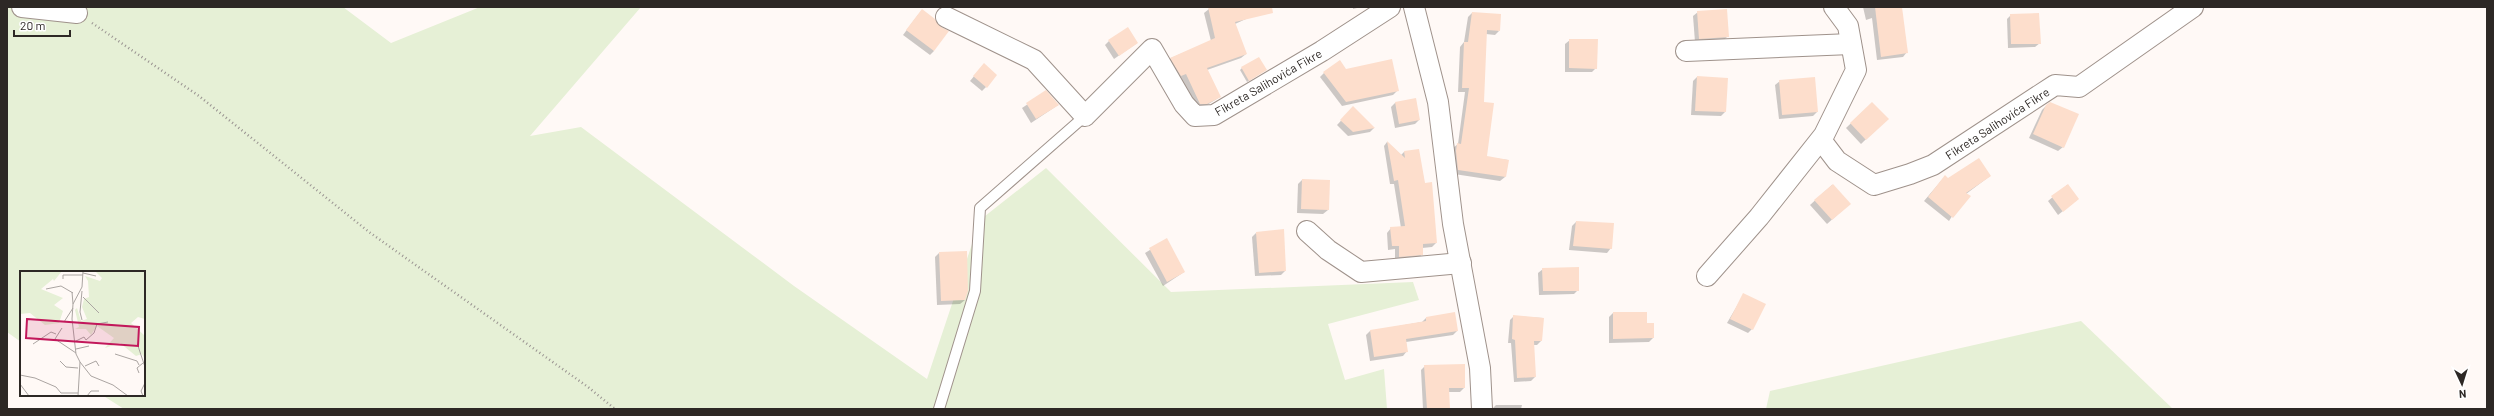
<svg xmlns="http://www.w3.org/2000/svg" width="2494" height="416" viewBox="0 0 2494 416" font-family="Barlow,sans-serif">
<rect width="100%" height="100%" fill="#fff9f6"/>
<g fill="#e6f0d6">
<path d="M7,7H343L391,43L480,7H641L530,136L581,127L794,286L927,379L980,220L1046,168L1171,292L1413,282L1419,300L1328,324L1345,380L1384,369L1387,409H124L102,395H144V272H21V342L7,332Z"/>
<path d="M2081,321L2173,409H1766L1770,391Z"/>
</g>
<g fill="#0003">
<path d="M1216,7H1243L1246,19L1235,24L1246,54L1241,58L1207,70L1220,97L1202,108H1196L1181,78L1177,80L1167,63L1171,58L1211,41L1204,13L1209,9Z"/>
<path d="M1353,7H1361L1353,9Z"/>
<path d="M1863,7H1900L1907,52L1903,57L1877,60L1872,18L1866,20Z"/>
<path d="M1698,12L1728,36L1724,40L1695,42L1693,16Z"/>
<path d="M1472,13L1499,31L1495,35L1486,34L1483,103L1486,157L1508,160L1505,177L1500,181L1454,174L1453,148L1458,144L1465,92H1458L1460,47L1464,42L1468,17Z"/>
<path d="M918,15L934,51L930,55L903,35Z"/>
<path d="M2011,15L2040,43L2035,47L2008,48L2007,19Z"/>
<path d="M1570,40L1596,68L1592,72H1565V44Z"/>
<path d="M1109,41L1137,43L1114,59L1105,45Z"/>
<path d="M1242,68L1265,70L1247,82L1240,70Z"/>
<path d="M980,69L986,87L982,91L970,81Z"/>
<path d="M1346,70L1397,91L1393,95L1342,106L1320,77L1324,73Z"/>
<path d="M1697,77L1725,112L1721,116L1691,115L1693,81Z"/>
<path d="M1780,81L1817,112L1813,116L1779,119L1775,85Z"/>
<path d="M1046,92L1058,105L1031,123L1022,108Z"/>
<path d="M1415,99L1419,120L1415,124L1395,128L1391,107L1395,103Z"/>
<path d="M1872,103L1887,119L1861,144L1846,128Z"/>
<path d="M2047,105L2063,147L2058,151L2029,138L2042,110Z"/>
<path d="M1353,108L1374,128L1370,132L1348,136L1337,125Z"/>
<path d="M1387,142L1401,155L1404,152L1418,150L1436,243L1432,247L1422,248V254L1418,259L1395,261V249L1388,250L1387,233L1391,228H1401L1394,184H1390L1384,146Z"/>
<path d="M1990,176L1966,194L1949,221L1924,201L1941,181Z"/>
<path d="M1302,180L1328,210L1323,214L1297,213L1298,184Z"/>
<path d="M1832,185L1845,208L1827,224L1810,205Z"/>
<path d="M2067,185L2078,199L2058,215L2048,201Z"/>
<path d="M1576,222L1611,248L1607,253L1569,250L1572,226Z"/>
<path d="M1256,233L1285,271L1281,275L1255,276L1252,237Z"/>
<path d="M1166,240L1184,272L1163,286L1145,253Z"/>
<path d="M939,253L965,300L960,304L937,305L935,257Z"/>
<path d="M1543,269L1578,290L1574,294L1539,295L1538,273Z"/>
<path d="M1744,294L1752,329L1748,333L1727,323Z"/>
<path d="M1613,313L1653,338L1649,342L1609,343V317Z"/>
<path d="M1514,316L1543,318L1541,341L1537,345H1533L1535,377L1531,381L1514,382L1511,343H1508L1510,320Z"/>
<path d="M1426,318L1457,331L1453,335L1406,342L1407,351L1403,356L1370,361L1366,335L1370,331L1422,322Z"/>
<path d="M1425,366L1464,388L1460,392H1448L1449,409H1423L1421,370Z"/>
<path d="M1496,405H1522L1521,409H1492Z"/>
</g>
<g fill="#fddecc">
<path d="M1208,7H1272L1273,13L1235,22L1247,54L1207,68L1221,97L1207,104H1200L1186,74L1181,76L1170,58L1215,38Z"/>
<path d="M1875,7H1902L1908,53L1881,57Z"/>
<path d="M922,9L935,19L941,27L949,31L934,51L906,30Z"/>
<path d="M1727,9L1729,37L1699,39L1697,11Z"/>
<path d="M1472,12L1501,14L1500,31L1487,30L1484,102L1494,103L1487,156L1509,160L1506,177L1458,170L1456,151L1457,143L1461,144L1469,88H1462L1464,42H1468Z"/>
<path d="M2039,13L2041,44H2011L2010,14Z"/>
<path d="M1128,27L1138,43L1119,56L1108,40Z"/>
<path d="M1569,39H1598L1597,69L1569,68Z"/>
<path d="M1259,57L1267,70L1249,81L1241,67Z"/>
<path d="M1392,59L1399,91L1346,102L1323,72L1340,60L1346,69Z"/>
<path d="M984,63L997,75L987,88L973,76Z"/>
<path d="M1697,76L1728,78L1726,112L1695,111Z"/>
<path d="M1815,77L1818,112L1782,115L1779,80Z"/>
<path d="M1046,90L1059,105L1036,119L1026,103Z"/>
<path d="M1416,98L1420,120L1399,124L1395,102Z"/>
<path d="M1872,102L1889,119L1866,140L1850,123Z"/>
<path d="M2050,102L2079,114L2064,148L2033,134L2046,105Z"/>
<path d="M1353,106L1375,128L1353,132L1340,120Z"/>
<path d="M1387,141L1405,158L1404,151L1419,149L1425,183L1432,182L1437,243L1423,244V255L1399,257V246H1392L1390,227L1405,226L1398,180L1394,181Z"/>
<path d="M1979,158L1991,176L1966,193L1971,196L1953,218L1928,197L1945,175L1948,178Z"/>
<path d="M1302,179L1330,180L1329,210L1301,209Z"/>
<path d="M1833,184L1851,204L1832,220L1814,200Z"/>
<path d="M2068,184L2079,199L2063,212L2051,196Z"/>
<path d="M1576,221L1614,223L1612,249L1573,246Z"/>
<path d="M1284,229L1286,271L1259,273L1256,232Z"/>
<path d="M1167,238L1185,272L1167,282L1149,248Z"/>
<path d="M967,251L968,291L965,300L941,301L939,252Z"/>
<path d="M1579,267V291H1543L1542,268Z"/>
<path d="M1743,293L1766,304L1753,330L1730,319Z"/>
<path d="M1455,312L1458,331L1406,339L1408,352L1374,357L1370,330L1426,321V317Z"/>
<path d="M1613,312H1647V323H1654V338L1613,339Z"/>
<path d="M1513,315L1544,318L1542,341H1534L1536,377L1517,378L1515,340L1512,339Z"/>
<path d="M1465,364V388H1449L1450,409H1427L1424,365Z"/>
</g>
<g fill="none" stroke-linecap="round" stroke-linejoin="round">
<defs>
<path id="service" d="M939,409L975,291L980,208L1085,116"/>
<g id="minor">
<path d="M22,7L77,13"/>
<path d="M1414,7L1438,102L1453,224L1480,368L1482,409"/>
<path d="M946,17L1034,60L1085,116L1152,49L1184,104L1195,116L1214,115L1322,51L1390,7"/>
<path d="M1686,51L1851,44"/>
<path d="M1821,140L1837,161L1874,185L1910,174L1933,165L2055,85L2079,87L2193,7"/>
<path d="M1307,231L1328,250L1361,272L1461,263"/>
<path d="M1707,276L1759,217L1824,135L1856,70L1848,26L1834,7"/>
</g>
</defs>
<use href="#service" stroke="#9f928b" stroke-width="12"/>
<use href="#minor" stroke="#9f928b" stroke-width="22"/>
<path stroke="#9a9491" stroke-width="2.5" stroke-dasharray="1 3" stroke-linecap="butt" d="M92,23L199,96L369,232L588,387L615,409"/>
<use href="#service" stroke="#fff" stroke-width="10"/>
<use href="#minor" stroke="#fff" stroke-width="20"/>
</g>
<g text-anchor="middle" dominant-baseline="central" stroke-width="3" stroke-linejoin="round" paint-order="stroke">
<g font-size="12" fill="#2d2825" stroke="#fff">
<text transform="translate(1268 82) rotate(-30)">Fikreta Salihovića Fikre</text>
<text transform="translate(1997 123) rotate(-33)">Fikreta Salihovića Fikre</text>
</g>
</g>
<g transform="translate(20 271)">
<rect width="125" height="125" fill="#fff9f6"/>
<path d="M0,0H42L34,10L33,8L21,18L43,27L34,34L43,40L39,52L25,54L10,42L0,43ZM75,0H125V56V48L118,46L111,52L125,65V88L122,83L116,85L100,72L85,77L94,67L77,55L71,64L66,58H55L59,56L55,39L57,37L61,50L67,48L62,36L64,28L69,26L68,10L65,5L80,10L82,7Z" fill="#e6f0d6"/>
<path fill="none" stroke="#aba5a2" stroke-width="1" d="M63,2L76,5M43,8V4H63M26,18L41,15L53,22M62,20L60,41L62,49M52,21L53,33M63,26L79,42M44,51L53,37M42,57L35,68L56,82M54,71L64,66L66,69L74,62L77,53L88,51M13,73L31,61L36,63M118,75L125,96M56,78L69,75M95,83L117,90L119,94M40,90L46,96L58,97M60,91L71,105L93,114L108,125M65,95L76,90L79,95M119,102L117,97L123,92M0,104L15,107L36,116L41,122H58M0,113L9,125M58,125L60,91L56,83L52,48L53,33L62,16L63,0M67,125L71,120H79M123,125L121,120L125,112"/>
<path fill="#c2185b" fill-opacity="0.15" stroke="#c2185b" stroke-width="2" d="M7,48L119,56L118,75L6,67Z"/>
<rect width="125" height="125" fill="none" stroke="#2d2825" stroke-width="2"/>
</g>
<rect width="2494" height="416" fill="none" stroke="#2d2825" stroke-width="16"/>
<g transform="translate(2462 384) rotate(176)" stroke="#ffffff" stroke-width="3" paint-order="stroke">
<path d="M0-3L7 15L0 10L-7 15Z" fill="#2d2825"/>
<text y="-6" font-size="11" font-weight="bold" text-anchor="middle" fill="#2d2825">N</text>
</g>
<path d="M14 30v6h56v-6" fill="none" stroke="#2d2825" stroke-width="2"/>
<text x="20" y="30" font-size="12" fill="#2d2825" stroke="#ffffff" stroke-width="3" paint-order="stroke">20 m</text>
</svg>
